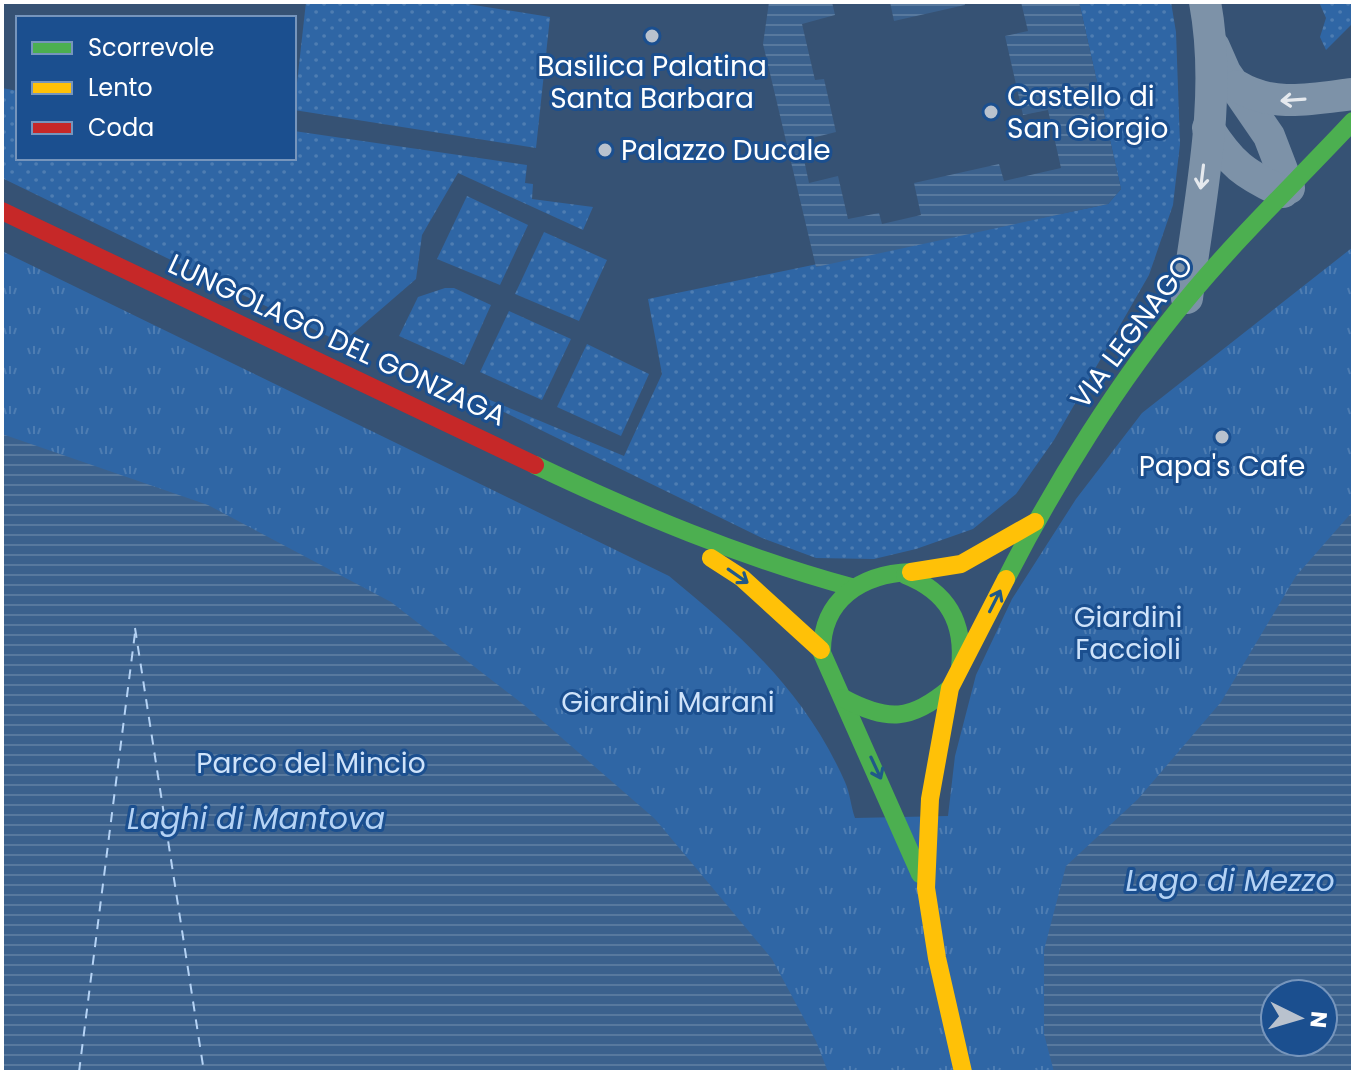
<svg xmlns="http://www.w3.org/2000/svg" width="1355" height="1074" viewBox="0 0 1355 1074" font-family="Poppins,sans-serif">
<defs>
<pattern id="grass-dots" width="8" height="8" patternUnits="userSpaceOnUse" patternTransform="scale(2)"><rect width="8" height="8" fill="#2f66a5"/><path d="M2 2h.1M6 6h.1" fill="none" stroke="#4e7db2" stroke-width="1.8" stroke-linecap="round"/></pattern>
<pattern id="park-tufts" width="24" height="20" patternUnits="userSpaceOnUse" patternTransform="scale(2)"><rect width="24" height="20" fill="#2f66a5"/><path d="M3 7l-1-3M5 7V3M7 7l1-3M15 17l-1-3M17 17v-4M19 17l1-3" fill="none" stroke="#4e7db2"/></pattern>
<pattern id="water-rules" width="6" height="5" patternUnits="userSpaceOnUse" patternTransform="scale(2)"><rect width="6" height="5" fill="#3b618d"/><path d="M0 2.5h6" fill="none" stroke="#58799e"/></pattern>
</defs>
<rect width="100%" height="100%" fill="#365274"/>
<g fill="url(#grass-dots)">
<path d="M306,2H455L550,17L536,148L294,110Z"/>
<path d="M1079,2H1171L1176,32L1180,144L1173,205L1149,275L1054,440L1016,494L973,529L916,549L874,559L816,558L762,538L465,393L483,397L624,456L662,374L648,299L1108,204L1121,189Z"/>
<path d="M1319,2H1353V23L1326,50L1320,37L1326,18Z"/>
<path d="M2,88L18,91V158H294V131L527,165L525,183L533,184L532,199L593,207L583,230L458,173L422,235L416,279L342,343L2,178Z"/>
<path d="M467,196L528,225L500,285L437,259Z"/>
<path d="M544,232L607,260L579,321L515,294Z"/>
<path d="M445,288H454L491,305L464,365L399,336L418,297Z"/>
<path d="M509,311L571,339L542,400L480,372Z"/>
<path d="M587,344L649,374L621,436L557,407Z"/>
</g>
<path fill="url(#park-tufts)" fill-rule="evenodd" d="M1353,247V1072H2V251L669,576C743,637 805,692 845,782C850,793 851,807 855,818L948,816L955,756L976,675L1012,599L1076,499L1142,413ZM1275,994H1323V1042H1275Z"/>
<g fill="url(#water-rules)" fill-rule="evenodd">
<path d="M769,2H832L835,15L802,24L815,80L824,79L836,132L800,141L809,183L838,176L848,219L879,213L882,224L921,215L914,183L999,164L1004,181L1061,168L1048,110L1023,115L1005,36L1028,31L1021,2H1079L1121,189L1108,204L816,267L763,44Z"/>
<path d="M890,2H964L965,5L894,21Z"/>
<path d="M2,434L208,505L391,602L524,705L655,819L772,959L816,1041L828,1072H2Z"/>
<path d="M1353,511V1072H1054L1044,1034V950L1066,866L1138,799L1221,702L1296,576ZM1323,994V1042H1275V994Z"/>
</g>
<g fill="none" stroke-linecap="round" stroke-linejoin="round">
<g stroke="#b5d3f5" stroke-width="2" stroke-dasharray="10 8" stroke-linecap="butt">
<path d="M135,628L204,1072"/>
<path d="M79,1072L135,633"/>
</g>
<g stroke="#7d92a8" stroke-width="32">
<path d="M1214,47L1225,72L1269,136L1289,188"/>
<path d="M1237,86C1273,108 1312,99 1353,94"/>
<path d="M1208,128C1231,164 1244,174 1283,192"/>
<path d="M1187,298C1199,201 1223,99 1205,2"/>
</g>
<g stroke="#4caf50" stroke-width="18">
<path d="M535,465C638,514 741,557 851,587"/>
<path d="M911,572C862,574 821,599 822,653L920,874"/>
<path d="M905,575C948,592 965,622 960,668"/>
<path d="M1006,579C1054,485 1119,380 1187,299C1238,237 1298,180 1353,121"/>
<path d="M843,698C888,722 911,721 950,688"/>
</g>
<g stroke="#ffc107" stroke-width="18">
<path d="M711,558L742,578L821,650"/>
<path d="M911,572L961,564L1035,522"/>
<path d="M963,1072L937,958L926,888L930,799L950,688L1006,579"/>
</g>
<path stroke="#c62828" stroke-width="18" d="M2,211L535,465"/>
</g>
<defs><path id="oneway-shaft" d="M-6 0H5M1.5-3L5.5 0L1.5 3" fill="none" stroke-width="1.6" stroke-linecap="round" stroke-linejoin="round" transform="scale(2)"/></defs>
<g stroke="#e5e9ee">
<use href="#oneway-shaft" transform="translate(1293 100) rotate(176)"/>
<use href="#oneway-shaft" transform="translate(1202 177) rotate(97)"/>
</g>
<g stroke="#205989">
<use href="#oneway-shaft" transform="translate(738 576) rotate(35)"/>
<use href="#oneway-shaft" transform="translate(995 601) rotate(-63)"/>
<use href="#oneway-shaft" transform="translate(876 768) rotate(65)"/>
</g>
<g fill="#b9c2ce" stroke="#1b4f8f" stroke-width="3">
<circle cx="652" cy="36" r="8"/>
<circle cx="991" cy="112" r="8"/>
<circle cx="605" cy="150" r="8"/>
<circle cx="1222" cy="437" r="8"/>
</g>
<g text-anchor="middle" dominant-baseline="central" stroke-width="6" stroke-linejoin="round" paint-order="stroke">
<g font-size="28" fill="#fff" stroke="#1b4f8f">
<text x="652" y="66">Basilica Palatina<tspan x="652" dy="32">Santa Barbara</tspan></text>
<text x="1007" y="96" text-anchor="start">Castello di<tspan x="1007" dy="32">San Giorgio</tspan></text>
<text x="621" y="150" text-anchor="start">Palazzo Ducale</text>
<text x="1222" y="466">Papa's Cafe</text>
</g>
<g font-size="28" fill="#fff" stroke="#1b4f8f">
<text transform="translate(1132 332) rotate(-53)">VIA LEGNAGO</text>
<text transform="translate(337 340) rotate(25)">LUNGOLAGO DEL GONZAGA</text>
</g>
<g font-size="28" fill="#cfe3fa" stroke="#1b4f8f">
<text x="1128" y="617">Giardini<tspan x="1128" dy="32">Faccioli</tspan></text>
<text x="668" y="702">Giardini Marani</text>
<text x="311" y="763">Parco del Mincio</text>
</g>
<g font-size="30" font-style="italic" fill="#b5d3f5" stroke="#1b4f8f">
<text x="256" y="818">Laghi di Mantova</text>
<text x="1230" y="880">Lago di Mezzo</text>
</g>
</g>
<rect width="1355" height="1074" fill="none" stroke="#ffffff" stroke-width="8"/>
<rect x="16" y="16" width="280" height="144" fill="#1b4f8f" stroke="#7695bc" stroke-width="2"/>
<rect x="32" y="42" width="40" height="12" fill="#4caf50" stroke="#7695bc" stroke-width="2"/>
<text x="88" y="56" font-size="24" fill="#ffffff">Scorrevole</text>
<rect x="32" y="82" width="40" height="12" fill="#ffc107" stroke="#7695bc" stroke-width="2"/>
<text x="88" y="96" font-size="24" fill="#ffffff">Lento</text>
<rect x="32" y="122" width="40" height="12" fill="#c62828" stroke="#7695bc" stroke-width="2"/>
<text x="88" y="136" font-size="24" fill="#ffffff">Coda</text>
<g transform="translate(1299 1018) rotate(95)"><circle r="38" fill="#1b4f8f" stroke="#7695bc" stroke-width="2"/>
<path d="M0-6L14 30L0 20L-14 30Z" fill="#b9c2ce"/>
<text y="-12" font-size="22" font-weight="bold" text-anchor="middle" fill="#ffffff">N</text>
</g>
</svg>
